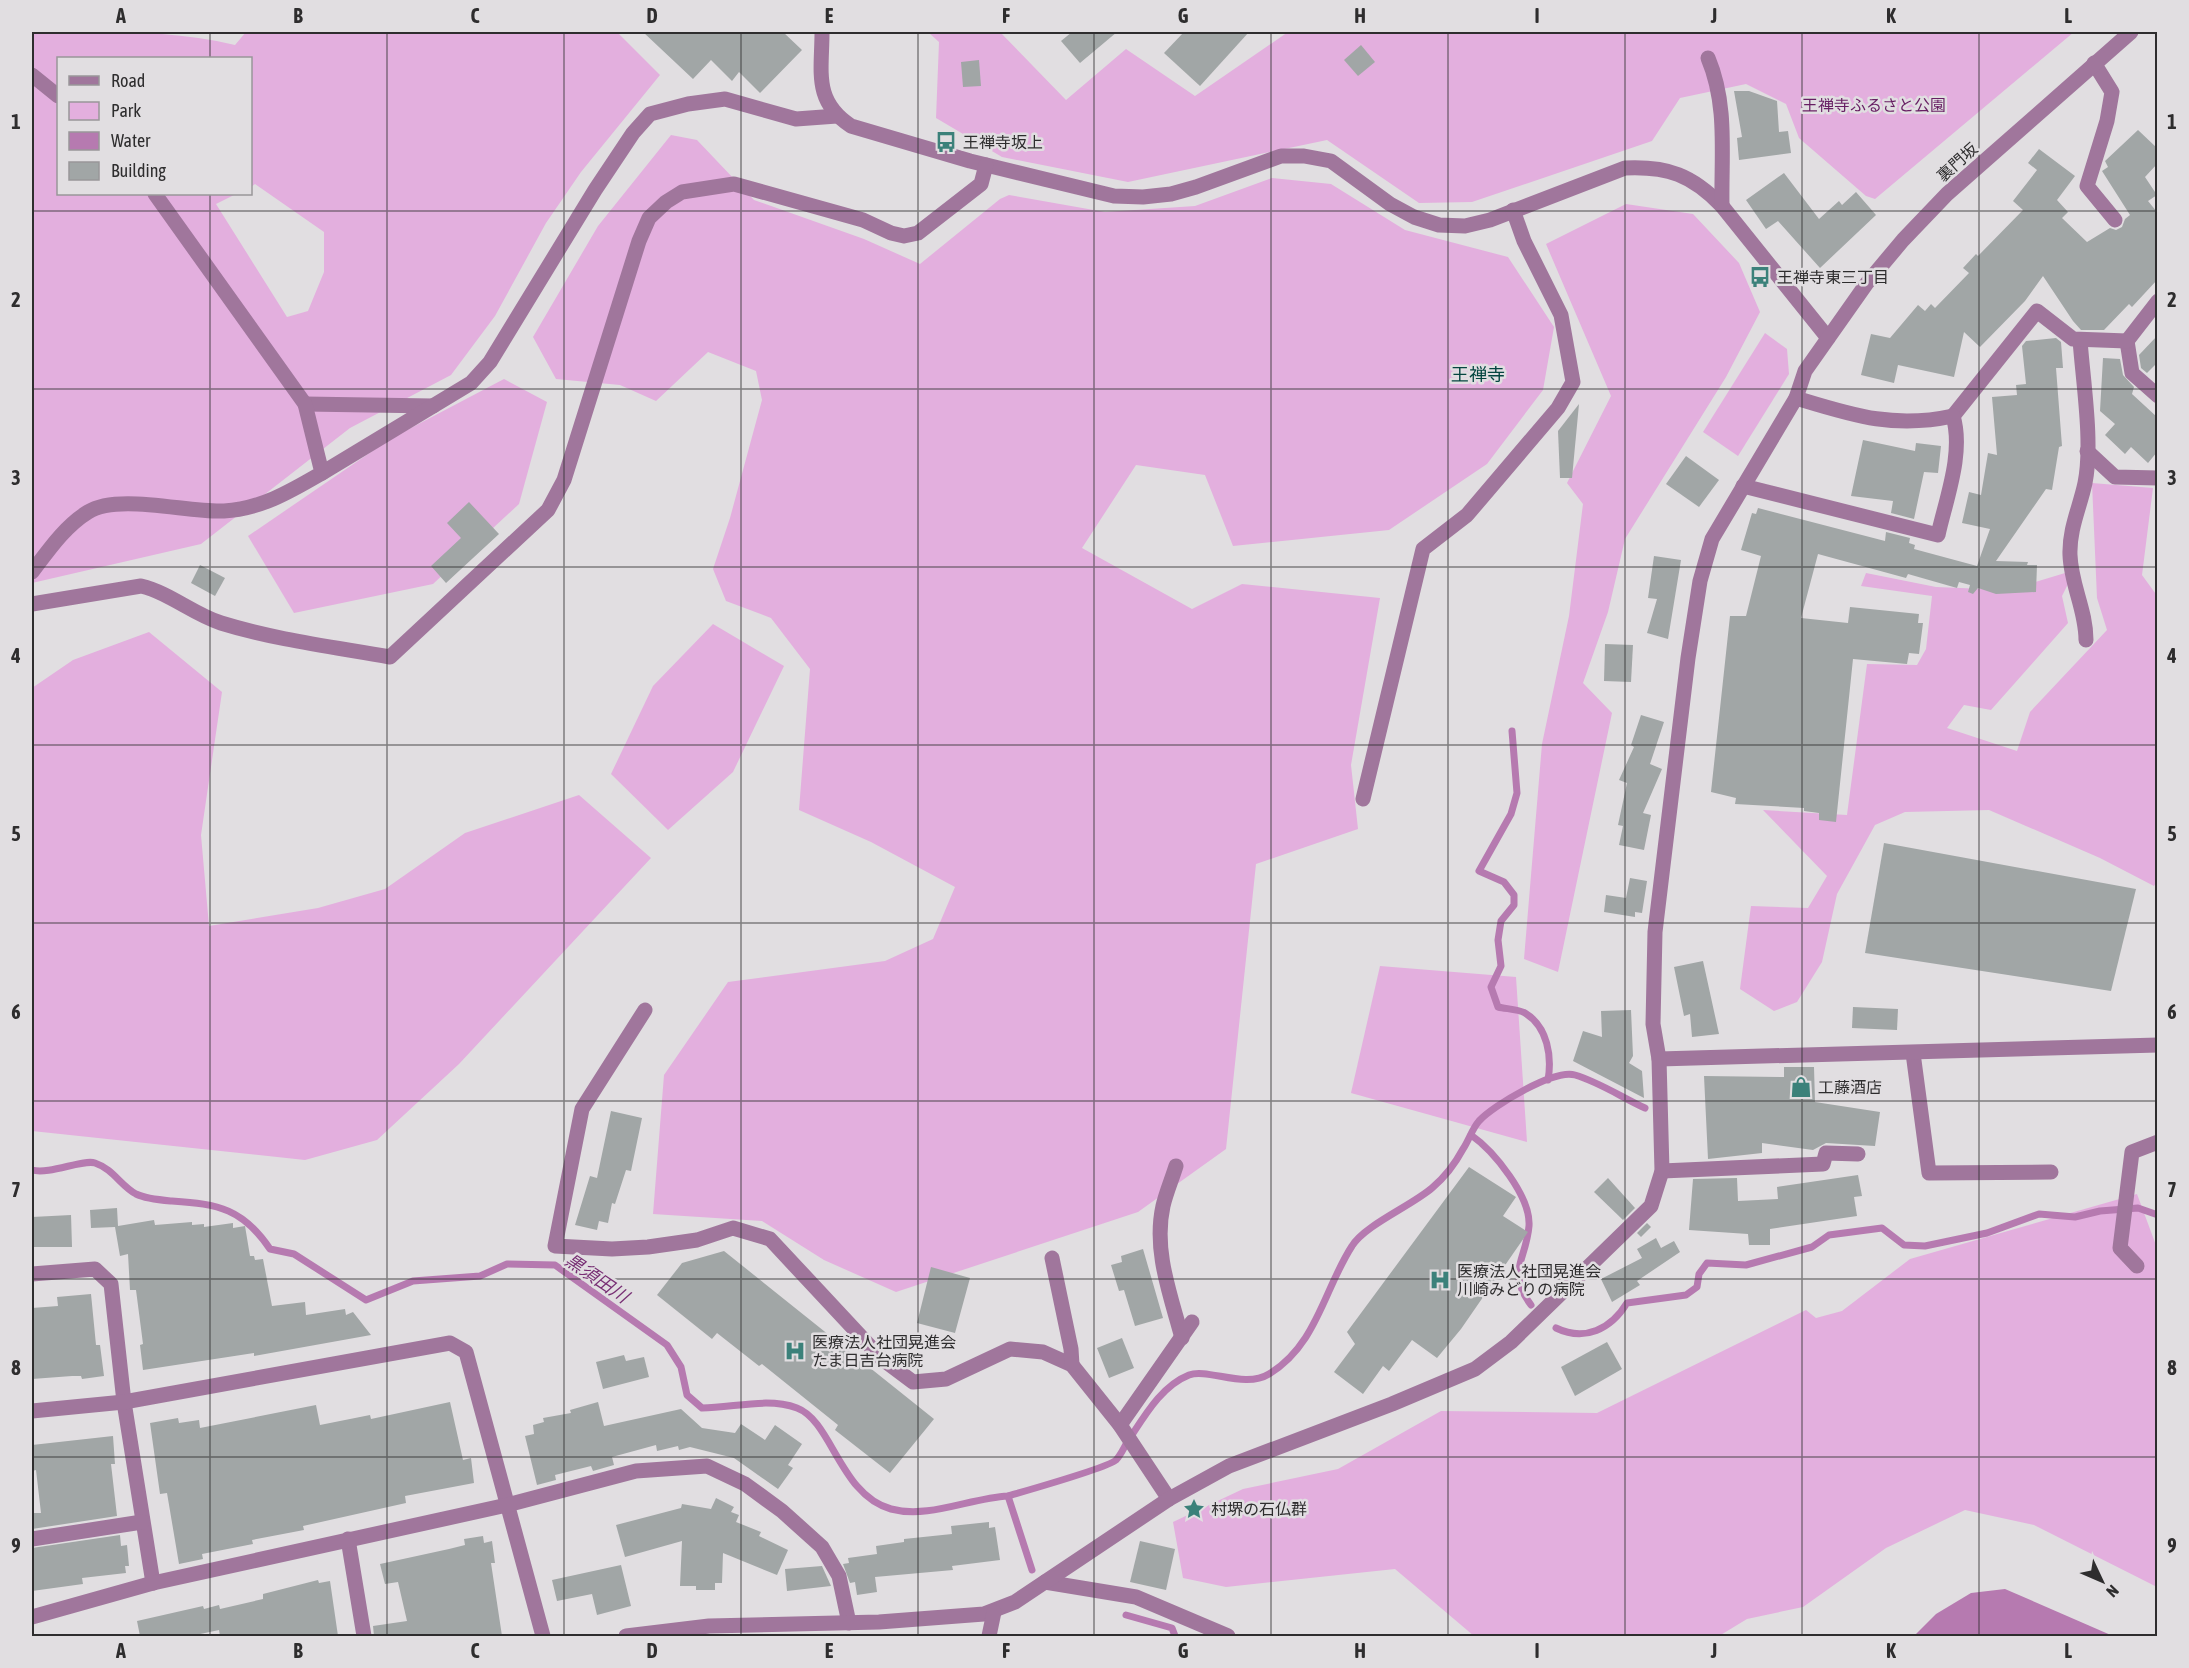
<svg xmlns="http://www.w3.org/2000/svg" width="2189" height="1668" viewBox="0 0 2189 1668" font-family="'Asap Condensed','Noto Sans JP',sans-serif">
<rect width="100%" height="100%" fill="#e1dee1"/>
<g fill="#e3afde" fill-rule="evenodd">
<path d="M32,32C101,32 168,29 235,45L246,32H617L660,75L581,172L546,223L495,316L451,375L350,428L201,544L32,583ZM58,58H250L251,187L255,184L324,232V272L308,311L287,317L216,204L236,194H58Z"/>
<path d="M928,32H1000L1066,100L1126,49L1195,96L1288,32H2074L1875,199L1866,196L1799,138L1786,104L1746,84L1680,98L1652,141L1472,202L1419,203L1327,140L1128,182L1002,157L936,118L939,42Z"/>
<path d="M671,135L697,140L754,200L864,239L920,264L1000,199L1009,195L1105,212L1195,206L1272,178L1331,184L1405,230L1508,257L1554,327L1543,390L1487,464L1389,530L1233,546L1205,475L1136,465L1082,548L1192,609L1242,584L1380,598L1351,765L1358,829L1256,864L1226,1149L1138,1212L896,1292L824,1260L762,1221L653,1214L664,1075L728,982L885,961L933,939L955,887L871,842L799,810L810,669L771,618L726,601L713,569L730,518L762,400L756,371L708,352L656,401L620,385L556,379L533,337L598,226Z"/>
<path d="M1626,204L1693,214L1739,263L1760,312L1726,377L1625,539L1608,612L1583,683L1612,713L1558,972L1524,959L1542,744L1569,616L1583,504L1567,483L1611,396L1546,244Z"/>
<path d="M1765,333L1787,349L1789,374L1738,456L1703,432Z"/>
<path d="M504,379L547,402L519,504L433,584L294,613L248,536L390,439Z"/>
<path d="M2092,483L2153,488L2142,575L2158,597L2157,881L2154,886L2100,858L1989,810L1905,812L1875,825L1837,894L1822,962L1797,1002L1774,1011L1740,989L1751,906L1808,908L1827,876L1763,810L1847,815L1867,664L1917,665L1926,649L1932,596L1861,586L1866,573L1936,587L2009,590L2075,570L2062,596L2068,623L1991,710L1964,705L1947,728L2017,751L2030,712L2107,630L2097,598Z"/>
<path d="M713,624L784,666L733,772L668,830L611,774L653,686Z"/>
<path d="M149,632L222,692L201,835L209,926L318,908L385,889L465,833L579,795L651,858L459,1064L377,1140L305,1160L32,1131V688L73,660Z"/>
<path d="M1380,966L1516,977L1527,1142L1351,1093Z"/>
<path d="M2137,1194L2157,1248V1587L2034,1525L1965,1510L1886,1548L1803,1607L1747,1619L1719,1636H1474L1395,1569L1226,1587L1183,1578L1173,1522L1243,1489L1338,1469L1441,1411L1597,1413L1806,1310L1816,1318L1842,1311L1910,1259Z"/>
</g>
<path fill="#b67ab0" d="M2005,1589L2113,1636H1914L1936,1614L1971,1593Z"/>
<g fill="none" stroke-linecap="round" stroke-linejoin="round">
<g stroke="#b67ab0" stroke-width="7">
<path d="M1512,731L1517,793L1511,814L1479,871L1504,882L1514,895V905L1501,921L1498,940L1501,966L1491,987L1498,1007C1506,1009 1518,1009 1525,1013C1548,1027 1552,1057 1548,1080"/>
<path d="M1471,1135C1494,1151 1531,1197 1529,1226C1526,1261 1506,1271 1531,1305"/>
<path d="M32,1170C49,1175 83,1159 95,1163C113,1169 121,1186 136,1194C146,1199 160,1200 172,1201C219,1204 243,1209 270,1249L294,1254L366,1300L413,1281L480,1276L507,1264L555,1265L667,1345L681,1367L687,1395L702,1408C733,1408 767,1397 797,1408C832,1421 840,1495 891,1509C929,1519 970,1498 1008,1496C1025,1491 1107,1468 1116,1460C1121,1455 1124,1447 1128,1441C1144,1417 1161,1386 1189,1375C1208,1368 1245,1389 1269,1374C1317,1345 1324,1289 1352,1246C1365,1225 1411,1206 1432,1188C1444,1178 1456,1162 1463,1149C1469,1140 1472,1129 1479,1121C1494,1105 1554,1069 1575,1075C1599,1082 1623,1098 1645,1108"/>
<path d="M1556,1328C1585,1342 1611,1329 1627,1303L1686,1295L1697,1287L1699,1274L1707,1263L1746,1265L1812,1247L1829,1235L1882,1228L1904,1245L1925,1246L1987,1233L2039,1214L2075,1217L2100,1211L2138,1208L2158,1215"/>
<path d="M1008,1496L1032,1570"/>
<path d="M1126,1615L1172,1628L1175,1636"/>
</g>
</g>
<g fill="#a1a6a6">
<path d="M643,32H783L802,50L760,93L739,72L732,81L711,60L693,79Z"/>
<path d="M1072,32H1117L1080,63L1061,41Z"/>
<path d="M1184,32H1249L1200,86L1164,53Z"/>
<path d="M1361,45L1375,62L1358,76L1344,60Z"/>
<path d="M979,60L981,86L963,87L961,62Z"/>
<path d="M1734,91H1749L1777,101L1779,132L1788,131L1791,153L1739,160L1737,138L1742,137Z"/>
<path d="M2138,130L2157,148V164L2145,177L2157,195L2148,201L2157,212V280L2132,307L2129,304L2104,330H2081L2073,321L2043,276L2025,301L1980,347L1964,332L1954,377L1898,365L1894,383L1861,375L1871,334L1890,338L1918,305L1925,311L1931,304L1935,308L1969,273L1963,268L1976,254L1978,256L2023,210L2013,201L2037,170L2028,163L2039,149L2075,176L2057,200L2068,212L2062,218L2087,242L2110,228L2116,230L2122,227L2125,219L2130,215L2102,171L2108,167L2105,161Z"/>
<path d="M1784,173L1819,219L1839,201L1842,205L1856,192L1876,215L1820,268L1778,221L1766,229L1746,200Z"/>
<path d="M2157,336V363L2147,373L2141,368L2139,355Z"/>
<path d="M2056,338L2061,342L2063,368H2056L2062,446L2059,447L2052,490L2046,489L1996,561L2028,562L2027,565H2037L2036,592L1996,594L1978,588L1973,594L1968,592L1970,585L1959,582L1957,588L1908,574L1906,578L1818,554L1801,618L1848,623L1850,607L1919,614L1918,623H1923L1919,654L1909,653L1907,664L1853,659L1836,822L1819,820V813L1804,811V808L1735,804L1736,798L1711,792L1730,616H1746L1761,556L1741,550L1752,513L1756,514L1758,508L1885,541L1886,532L1910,538L1909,543L1915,545L1914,549L1977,566L1990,529L1962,523L1969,492L1981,495L1988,453L1997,455L1992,397L2017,395L2016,385L2026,384L2022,346L2026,341Z"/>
<path d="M2103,358L2120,359L2123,375L2134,387L2132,394L2157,417V452L2148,463L2131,447L2125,454L2105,435L2115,424L2100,411Z"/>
<path d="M1579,404L1572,478H1560L1558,431Z"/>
<path d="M1863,440L1915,451L1916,443L1941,446L1938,473L1924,472L1914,519L1891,513L1893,501L1851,496Z"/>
<path d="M1686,456L1719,480L1699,507L1666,484Z"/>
<path d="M469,502L499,534L446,583L431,566L461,538L447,523Z"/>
<path d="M1654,556L1681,560L1668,639L1647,633L1657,599L1648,598Z"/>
<path d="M200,565L225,578L215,596L191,583Z"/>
<path d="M1605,644L1633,645L1631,682L1604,681Z"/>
<path d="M1641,715L1664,722L1650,764L1662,769L1643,813L1651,815L1644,850L1619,845L1623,826L1618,825L1627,783L1619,780L1634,747L1631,745Z"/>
<path d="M1884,843L2136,889L2111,991L1865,953Z"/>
<path d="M1630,878L1647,881L1642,913L1635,912V917L1604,912L1606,895L1626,898Z"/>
<path d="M1703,961L1719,1034L1692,1037L1690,1014L1684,1016L1674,967Z"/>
<path d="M1853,1007L1898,1009L1897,1030L1852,1028Z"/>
<path d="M1631,1010L1633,1056L1629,1063L1642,1071L1644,1098L1573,1061L1583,1031L1602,1037L1601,1011Z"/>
<path d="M1784,1067H1814L1815,1102L1880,1112L1875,1146L1826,1143L1813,1150L1762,1143V1153L1708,1159L1704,1076L1784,1077Z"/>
<path d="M611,1111L642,1118L631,1171L626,1170L615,1204L612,1203L608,1223L599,1221L597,1230L575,1225L590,1176L597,1178Z"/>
<path d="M1469,1167L1516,1197L1503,1216L1528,1232L1461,1329L1437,1358L1412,1340L1389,1371L1383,1366L1363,1394L1334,1372L1355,1344L1347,1332Z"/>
<path d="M1858,1175L1862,1196L1854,1197L1857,1216L1770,1229V1245H1749L1748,1234L1689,1230L1693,1179L1737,1178L1738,1201L1778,1199L1777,1187Z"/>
<path d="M1608,1178L1635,1208L1623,1220L1594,1192Z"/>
<path d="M117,1208L118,1226L154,1220L155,1225L192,1222V1225L204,1224V1227L233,1223V1228L245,1226L250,1256H254L255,1260L263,1259L272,1306L305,1302L306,1315L345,1309L346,1315L353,1312L371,1335L254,1356V1353L143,1370L140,1345L143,1344L136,1290H130L128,1254L120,1256L115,1227L91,1228L90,1210Z"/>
<path d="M71,1215L72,1247H32V1217Z"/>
<path d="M1647,1223L1651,1227L1641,1237L1637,1233Z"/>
<path d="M1656,1238L1661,1248L1674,1241L1680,1252L1637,1281L1640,1285L1612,1302L1601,1279L1642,1258L1637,1249Z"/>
<path d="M1143,1249L1163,1318L1135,1326L1124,1290L1119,1291L1111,1265L1122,1262L1121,1256Z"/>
<path d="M724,1251L934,1419L890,1473L835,1430L838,1425L762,1364L759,1366L717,1333L712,1339L657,1295L682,1263Z"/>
<path d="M931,1267L970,1278L955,1333L917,1323Z"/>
<path d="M91,1294L96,1345H100L104,1376L82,1379L81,1376H72L32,1379V1308L58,1306L57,1297Z"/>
<path d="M1122,1338L1134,1368L1109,1378L1097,1348Z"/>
<path d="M1607,1342L1622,1369L1575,1396L1561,1367Z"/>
<path d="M624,1355L626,1361L644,1357L649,1377L603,1389L596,1362Z"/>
<path d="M450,1402L463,1460L471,1458L474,1483L405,1496L406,1503L303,1526L304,1530L252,1540L253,1544L202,1554L203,1559L179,1564L167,1493L160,1494L150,1423L178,1418L179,1423L199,1420L200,1428L316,1405L320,1425L370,1415L371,1419Z"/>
<path d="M598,1402L604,1426L681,1409L702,1428L735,1433L741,1424L765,1440L775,1425L802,1444L788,1465L793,1468L778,1489L734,1458L690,1447L679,1450L678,1446L657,1451L656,1445L612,1457L614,1465L593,1471L591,1466L555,1475L556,1480L537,1485L525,1436L534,1434L533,1425L544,1422L543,1418L571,1413L570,1410Z"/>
<path d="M113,1436L115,1464H111L117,1516L32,1529V1513H41L36,1470L32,1471V1445Z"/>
<path d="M716,1498L734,1507L731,1512L739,1515L736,1522L761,1532L759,1536L788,1550L777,1575L723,1553L722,1583H715V1590H696V1586H680L682,1541L625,1557L616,1525L681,1508L682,1504L711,1509Z"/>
<path d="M989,1522V1528L995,1527L1000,1560L952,1566L953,1570L875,1577L877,1592L857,1595L855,1582L850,1583L843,1564L849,1563L848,1558L877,1554L876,1546L904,1542V1539L952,1534L951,1526Z"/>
<path d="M120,1535L121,1546L127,1545L129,1566H125L126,1573L82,1578L83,1584L32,1591V1548Z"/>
<path d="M483,1536L484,1543L492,1541L495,1563H491L502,1636H374L373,1626L407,1621L398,1582L385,1584L380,1564L449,1549L465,1545L464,1539Z"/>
<path d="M1140,1541L1175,1549L1166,1590L1130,1582Z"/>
<path d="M621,1565L631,1606L597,1615L592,1594L557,1601L552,1580Z"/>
<path d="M822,1566L831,1586L787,1591L785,1569Z"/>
<path d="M318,1580L319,1583L330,1581L338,1636H220L219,1630L191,1636H140L137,1621L203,1606L204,1609L219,1605L220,1609L263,1599V1594Z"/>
</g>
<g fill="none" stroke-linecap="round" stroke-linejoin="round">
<g stroke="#a0769c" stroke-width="15">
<path d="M822,32C822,72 813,101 851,126L970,161L1114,196L1143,197L1171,194L1196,187L1281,156H1304L1331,161L1390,204L1414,217L1439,225L1465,226L1490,220L1625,168C1668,166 1692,175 1722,206L1828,338"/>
<path d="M1708,58C1728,105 1721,156 1722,206"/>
<path d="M2094,63L2112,92L2107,121L2087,186L2115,220"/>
<path d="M32,75L58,96"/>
<path d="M2158,301L2127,341L2132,373L2158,396"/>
<path d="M2080,340C2083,382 2093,443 2085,483C2080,507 2069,529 2070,555C2071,585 2086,610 2086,640"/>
<path d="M305,404L433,406"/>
<path d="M1953,416L2037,311L2073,339L2127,341"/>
<path d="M2087,451L2115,477L2158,478"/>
<path d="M322,473L471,383L490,362L595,190L633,133L650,114L688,104L725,99L796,119L837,116"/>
<path d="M1743,486L1938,535C1946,499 1964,453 1953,416C1893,429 1852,415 1796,398"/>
<path d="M32,572C48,551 65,526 88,512C118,493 189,513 224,511C261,509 291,491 322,473L305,404L155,194"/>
<path d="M32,604L141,586C170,593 193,614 221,623C276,640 334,647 390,657L548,510L564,480L639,241L649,218L666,202L682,192L734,184L863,220L891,233L904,236L918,233L981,184L986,165"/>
<path d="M1363,799L1423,549L1467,515L1558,408L1573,382L1561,315L1524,241L1513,210"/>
<path d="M645,1010L582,1109L555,1246L612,1249L648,1247L697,1240L733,1228L770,1239L881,1358L913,1382L946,1379L1010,1349L1043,1352L1072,1365L1120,1425L1169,1499"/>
<path d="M1913,1053L1929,1173L2051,1172"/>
<path d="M1659,1059L2158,1045"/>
<path d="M1176,1166C1172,1179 1166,1193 1163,1206C1153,1251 1171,1296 1182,1338"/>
<path d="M1662,1171L1823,1164L1826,1153L1858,1154"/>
<path d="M1052,1258L1071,1349L1072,1365"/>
<path d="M2137,1266L2120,1248L2132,1152L2158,1142"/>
<path d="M32,1274L95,1269L111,1284L124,1402L153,1583"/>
<path d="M32,1411L124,1402L450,1343L466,1352L543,1636"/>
<path d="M1120,1425L1192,1322"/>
<path d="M32,1539L142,1522"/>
<path d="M348,1539L364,1636"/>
<path d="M1045,1582L1136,1597L1228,1636"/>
<path d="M32,1617L153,1583L507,1505L636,1471L707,1466L745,1484L782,1511L822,1547L839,1576L849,1623"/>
<path d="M626,1636L709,1626L879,1622L984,1614L1015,1602L1169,1499L1229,1466L1392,1404L1475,1369L1511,1342L1651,1206L1662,1171L1659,1059L1653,1024L1655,932L1688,658L1700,581L1712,539L1796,398L1805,371L1867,283L1903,240L1947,194L2131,32"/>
<path d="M989,1636L994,1612"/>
</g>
</g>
<path fill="none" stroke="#2e2d2e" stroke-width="1.5" stroke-opacity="0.55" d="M210,32V58M387,32V1636M564,32V1636M741,32V1636M918,32V1636M1094,32V1636M1271,32V1636M1448,32V1636M1625,32V1636M1802,32V1636M1979,32V1636M210,194V1636M32,211H2158M32,389H2158M32,567H2158M32,745H2158M32,923H2158M32,1101H2158M32,1279H2158M32,1457H2158"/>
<defs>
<symbol id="bus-bare" viewBox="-9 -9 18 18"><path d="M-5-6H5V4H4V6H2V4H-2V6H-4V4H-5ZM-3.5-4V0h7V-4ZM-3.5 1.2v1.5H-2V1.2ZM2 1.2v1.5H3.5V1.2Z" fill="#3b817a" stroke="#e1dee1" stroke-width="2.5" paint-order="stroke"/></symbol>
<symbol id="shop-bare" viewBox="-9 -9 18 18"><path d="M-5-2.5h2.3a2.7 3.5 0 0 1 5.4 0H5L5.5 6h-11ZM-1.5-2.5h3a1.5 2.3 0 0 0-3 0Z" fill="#3b817a" stroke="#e1dee1" stroke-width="2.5" paint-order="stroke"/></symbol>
<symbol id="hospital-bare" viewBox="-9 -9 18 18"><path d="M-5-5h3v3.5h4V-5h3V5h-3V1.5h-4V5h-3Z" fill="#3b817a" stroke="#e1dee1" stroke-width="2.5" paint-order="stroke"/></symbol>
<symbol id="sight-bare" viewBox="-9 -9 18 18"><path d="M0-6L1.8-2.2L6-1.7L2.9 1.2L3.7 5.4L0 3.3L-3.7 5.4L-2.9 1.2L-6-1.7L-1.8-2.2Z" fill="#3b817a" stroke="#e1dee1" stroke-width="2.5" paint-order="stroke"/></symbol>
</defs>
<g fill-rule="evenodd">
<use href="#bus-bare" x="931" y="127" width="30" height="30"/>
<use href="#bus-bare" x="1745" y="262" width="30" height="30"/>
<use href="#shop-bare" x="1786" y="1072" width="30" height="30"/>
<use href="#hospital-bare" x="1425" y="1265" width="30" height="30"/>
<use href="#hospital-bare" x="780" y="1336" width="30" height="30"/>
<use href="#sight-bare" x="1179" y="1494" width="30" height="30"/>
</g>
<g text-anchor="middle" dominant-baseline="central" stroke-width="5" stroke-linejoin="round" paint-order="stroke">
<g font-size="16" fill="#671e63" stroke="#e1dee1">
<text x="1874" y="105">王禅寺ふるさと公園</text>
</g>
<g font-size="16" fill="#2e2d2e" stroke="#e1dee1" text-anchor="start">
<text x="963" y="142">王禅寺坂上</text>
<text x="1777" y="277">王禅寺東三丁目</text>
<text x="1818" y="1087">工藤酒店</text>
<text x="1457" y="1271">医療法人社団晃進会<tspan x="1457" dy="18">川崎みどりの病院</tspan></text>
<text x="812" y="1342">医療法人社団晃進会<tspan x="812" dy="18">たま日吉台病院</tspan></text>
<text x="1211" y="1509">村堺の石仏群</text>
</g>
<g font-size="16" fill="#2e2d2e" stroke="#e1dee1">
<text transform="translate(1957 162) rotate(-42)">裏門坂</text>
</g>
<g font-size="18" fill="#044540" stroke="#e1dee1">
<text x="1478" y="374">王禅寺</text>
</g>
<g font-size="18" font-style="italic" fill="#782f74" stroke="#e1dee1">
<text transform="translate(597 1278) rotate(34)">黒須田川</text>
</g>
</g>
<rect width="2189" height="1668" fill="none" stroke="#e1dee1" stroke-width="66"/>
<rect x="57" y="57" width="195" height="138" fill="#e1dee1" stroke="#999799" stroke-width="1.5"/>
<rect x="69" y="76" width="30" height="9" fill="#a0769c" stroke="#999799" stroke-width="1.5"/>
<text x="111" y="87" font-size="18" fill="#2e2d2e">Road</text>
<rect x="69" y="102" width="30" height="18" fill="#e3afde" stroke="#999799" stroke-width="1.5"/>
<text x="111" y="117" font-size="18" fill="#2e2d2e">Park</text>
<rect x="69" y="132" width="30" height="18" fill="#b67ab0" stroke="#999799" stroke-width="1.5"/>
<text x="111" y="147" font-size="18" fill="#2e2d2e">Water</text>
<rect x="69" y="162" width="30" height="18" fill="#a1a6a6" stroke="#999799" stroke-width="1.5"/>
<text x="111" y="177" font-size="18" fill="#2e2d2e">Building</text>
<g transform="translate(2102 1581) rotate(134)" stroke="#e1dee1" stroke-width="4.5" paint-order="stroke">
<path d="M0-4.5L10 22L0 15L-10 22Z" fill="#2e2d2e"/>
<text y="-9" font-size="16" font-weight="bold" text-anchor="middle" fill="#2e2d2e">N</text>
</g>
<rect x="33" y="33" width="2123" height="1602" fill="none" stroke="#2e2d2e" stroke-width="2"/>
<g font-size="20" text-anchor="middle" font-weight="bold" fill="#2e2d2e">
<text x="121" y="23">A</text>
<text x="298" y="23">B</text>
<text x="475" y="23">C</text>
<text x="652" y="23">D</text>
<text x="829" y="23">E</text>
<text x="1006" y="23">F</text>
<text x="1183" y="23">G</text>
<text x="1360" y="23">H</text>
<text x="1537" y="23">I</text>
<text x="1714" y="23">J</text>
<text x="1891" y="23">K</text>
<text x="2068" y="23">L</text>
<text x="16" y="129">1</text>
<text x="2172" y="129">1</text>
<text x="16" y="307">2</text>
<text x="2172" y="307">2</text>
<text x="16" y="485">3</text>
<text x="2172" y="485">3</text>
<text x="16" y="663">4</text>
<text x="2172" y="663">4</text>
<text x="16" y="841">5</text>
<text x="2172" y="841">5</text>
<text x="16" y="1019">6</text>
<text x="2172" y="1019">6</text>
<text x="16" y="1197">7</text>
<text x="2172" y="1197">7</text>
<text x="16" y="1375">8</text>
<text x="2172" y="1375">8</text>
<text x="16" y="1553">9</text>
<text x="2172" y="1553">9</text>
<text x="121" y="1658">A</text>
<text x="298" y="1658">B</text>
<text x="475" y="1658">C</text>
<text x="652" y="1658">D</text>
<text x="829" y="1658">E</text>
<text x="1006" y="1658">F</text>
<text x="1183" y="1658">G</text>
<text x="1360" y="1658">H</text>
<text x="1537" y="1658">I</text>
<text x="1714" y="1658">J</text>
<text x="1891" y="1658">K</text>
<text x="2068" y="1658">L</text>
</g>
</svg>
